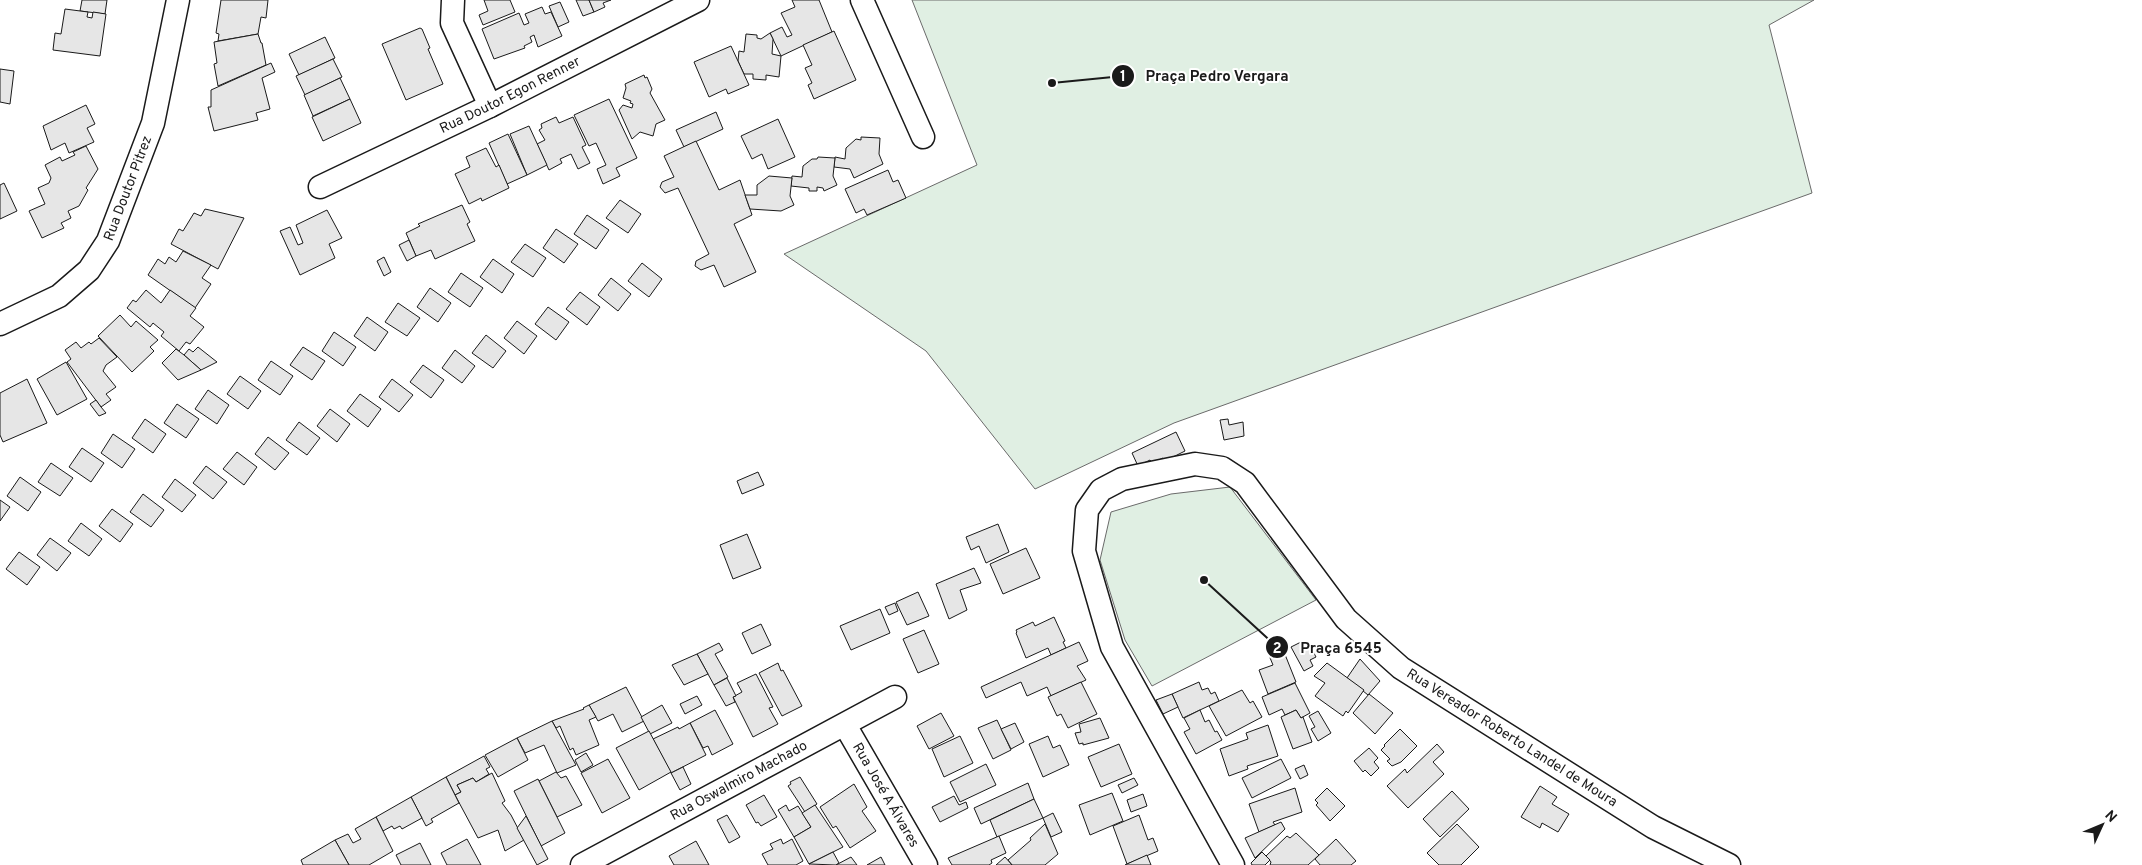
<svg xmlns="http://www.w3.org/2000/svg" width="2142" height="865" viewBox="0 0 2142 865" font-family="Overpass,sans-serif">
<rect width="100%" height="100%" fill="#fff"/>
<g fill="#e0efe3" stroke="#6a6a6a">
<path d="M912,0H1814L1769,25L1812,193L1174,423L1035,489L926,351L784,254L977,165Z"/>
<path d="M1230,487L1316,600L1152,686L1125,640L1100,560L1111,512L1171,494Z"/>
</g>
<g fill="#e6e6e6" stroke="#1a1a1a">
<path d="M82,0H107L105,14L80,11Z"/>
<path d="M221,0H268L266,18L261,17L258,34L218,41L219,34L216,33Z"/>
<path d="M484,0H510L515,12L483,25L479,15L488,11Z"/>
<path d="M576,0H589L594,12L583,16Z"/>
<path d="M589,0H611L603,3L605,7L594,12Z"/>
<path d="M792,0H819L832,32L781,56L770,33L782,27L787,37L792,35L781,13L795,7Z"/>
<path d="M560,2L569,22L558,27L549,6Z"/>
<path d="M542,7L545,14L551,12L562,36L538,47L534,35L530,37L532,42L524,46L525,48L494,59L482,29L519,13L524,25L529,23L525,14Z"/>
<path d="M65,9L88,12L87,17L92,18L93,12L106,14L100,56L53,50L55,33L61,34Z"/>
<path d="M420,28L422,29L430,48L428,49L443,84L406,100L382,44Z"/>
<path d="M834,31L856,80L814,99L808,85L812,83L805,68L812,65L803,45Z"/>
<path d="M770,33L773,39L772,54L781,56L779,77L766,75V80L753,79V74H744L738,61L739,51L744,52L746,34L757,35V38L761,39Z"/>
<path d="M258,34L261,43H262L266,65L218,86L214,64L217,63L214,42Z"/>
<path d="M325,37L335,58L299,75L289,54Z"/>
<path d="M731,46L749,85L728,94L726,89L709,97L694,62Z"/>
<path d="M333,59L342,77L305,95L296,76Z"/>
<path d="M271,63L275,72L262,78L270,109L256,113L258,120L214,131L208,107H211V90Z"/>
<path d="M0,69L14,71L10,104L0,102Z"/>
<path d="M644,75L645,78L647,77L652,89L650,93L665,120L656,124L653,136L640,132L632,139L619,110L623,105L632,108L633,104L630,103L631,101L623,98L626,88L625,84Z"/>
<path d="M340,78L350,99L313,116L304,95Z"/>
<path d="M350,99L361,123L323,141L312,117Z"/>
<path d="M609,99L637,158L616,168L620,176L603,184L597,169L606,165L596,143L589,146L574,115Z"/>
<path d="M86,105L95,124L87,128L94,142L69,153L65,143L51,150L43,126Z"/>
<path d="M716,112L723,129L684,147L676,130Z"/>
<path d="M556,117L559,123L573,117L586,145L582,147L590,163L578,169L571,154L560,159L562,163L549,170L537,144L545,140L539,130L542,128L541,124Z"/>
<path d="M778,119L795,157L768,169L762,154L752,159L741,136Z"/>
<path d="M529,126L547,165L527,175L510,134Z"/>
<path d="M508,134L527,175L507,184L489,143Z"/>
<path d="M861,137L880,138L879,154L883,164L854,178L850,169L834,167L835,157L845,159L846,148L856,139L861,140Z"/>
<path d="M696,141L719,190L740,180L752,215L734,224L756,272L724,287L714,265L701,270L695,266L696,261L709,254L678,188L665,193L660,187L662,182L674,177L664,156Z"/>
<path d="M86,146L98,169L86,188L88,190L79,206L68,211L71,218L61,223L64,228L42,238L29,211L45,204L38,188L49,183L51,178L45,165L60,157L62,161L75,155L73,152Z"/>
<path d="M486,148L496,167L499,165L509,188L482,201L481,198L469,204L455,174L470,167L466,157Z"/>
<path d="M818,157L835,158L833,176L837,185L824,191L823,188L817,187V191H809V188L791,186L792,176L802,177L803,166L812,159H817Z"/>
<path d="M888,170L893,182L898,180L906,198L867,215L864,209L856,213L845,189Z"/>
<path d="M769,176L792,178L790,196L794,205L781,211L750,209L745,195H757V185Z"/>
<path d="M4,183L17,211L0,219V185Z"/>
<path d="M620,200L641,214L628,233L606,218Z"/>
<path d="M462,205L470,222L467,224L475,241L435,259L431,250L416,256L406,233L420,226L418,224Z"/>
<path d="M205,209L244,218L218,269L171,244L179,229L183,231L194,213L201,216Z"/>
<path d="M327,210L342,238L329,244L335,258L300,275L280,231L290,227L298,245L303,243L296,225Z"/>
<path d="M587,215L609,230L596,249L574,234Z"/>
<path d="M556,229L578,244L564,263L543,248Z"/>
<path d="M409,240L416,256L407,261L399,245Z"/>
<path d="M525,244L546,258L533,277L511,262Z"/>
<path d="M183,251L211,265L202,278L211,284L195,308L148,275L158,259L165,264L169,257L176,262Z"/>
<path d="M384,257L391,272L384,276L377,261Z"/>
<path d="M493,259L514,274L502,293L480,277Z"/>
<path d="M642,263L662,279L649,297L628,281Z"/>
<path d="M461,273L483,288L470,307L448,292Z"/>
<path d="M611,278L631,294L618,311L598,295Z"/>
<path d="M430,288L451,303L438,322L417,307Z"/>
<path d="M146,290L161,303L170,290L196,308L190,316L204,327L190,344L186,342L179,351L161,336L164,332L153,323L150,327L127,308L133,300L136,302Z"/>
<path d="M580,292L600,307L587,325L566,309Z"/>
<path d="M398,303L420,318L407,336L385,322Z"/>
<path d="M548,307L569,322L556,340L535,324Z"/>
<path d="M120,315L131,327L136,321L158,340L150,347L154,351L132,372L98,336Z"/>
<path d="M367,317L388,332L375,351L354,336Z"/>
<path d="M517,321L537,336L524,354L504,338Z"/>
<path d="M334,332L356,347L343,366L322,351Z"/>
<path d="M486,335L506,351L493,368L472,353Z"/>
<path d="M99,338L117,357L106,365L103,371L116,387L106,394L111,400L101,407L67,362L71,359L65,350L76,342L81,348L89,342L91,344Z"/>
<path d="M198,347L217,362L201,370L184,355L189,349L193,352Z"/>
<path d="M303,347L325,361L312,380L290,365Z"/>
<path d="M176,349L184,355L201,370L178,380L162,363Z"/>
<path d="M455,350L475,366L462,383L442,368Z"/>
<path d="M271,361L293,376L280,395L258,380Z"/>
<path d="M66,362L87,399L57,415L37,379Z"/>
<path d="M423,365L444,380L431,398L410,382Z"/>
<path d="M240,376L261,391L248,409L227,394Z"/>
<path d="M27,379L47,423L3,442L0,435V393Z"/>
<path d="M392,379L413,395L399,412L379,397Z"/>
<path d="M208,390L229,405L217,424L195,409Z"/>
<path d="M360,394L381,409L368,427L347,411Z"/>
<path d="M96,400L101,407L106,413L99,416L90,404Z"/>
<path d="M177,404L199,419L186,438L164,423Z"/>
<path d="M330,409L350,424L337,442L317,426Z"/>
<path d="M145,419L166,434L153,453L132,438Z"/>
<path d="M1228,419L1229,425L1243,422L1244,436L1224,440L1220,420Z"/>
<path d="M299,422L320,438L307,455L286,440Z"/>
<path d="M1176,432L1185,451L1165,461L1163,458L1152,463L1150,460L1138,466L1132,453Z"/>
<path d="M113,434L135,449L122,468L101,453Z"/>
<path d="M268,437L289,453L275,470L255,454Z"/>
<path d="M82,448L104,463L91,482L69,467Z"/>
<path d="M237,452L257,467L244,485L223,469Z"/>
<path d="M51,463L73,478L60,496L38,482Z"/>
<path d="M206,466L227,482L213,499L193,483Z"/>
<path d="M758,472L764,485L742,494L737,481Z"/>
<path d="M20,477L41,492L28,511L7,496Z"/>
<path d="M175,479L196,495L182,512L162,497Z"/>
<path d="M143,494L164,510L151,527L130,512Z"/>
<path d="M0,500L10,507L0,521Z"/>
<path d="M112,509L133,524L120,542L99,526Z"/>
<path d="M81,523L102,539L89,556L68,541Z"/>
<path d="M998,524L1009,552L986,563L979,546L971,550L966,537Z"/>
<path d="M747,534L761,568L733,579L720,545Z"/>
<path d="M50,538L71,553L57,571L37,555Z"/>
<path d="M1026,548L1040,578L1003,594L990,564Z"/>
<path d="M19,552L40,567L27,585L6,569Z"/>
<path d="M974,568L981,583L960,590L967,610L949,619L936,584Z"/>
<path d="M918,592L929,616L907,625L896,602Z"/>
<path d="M895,603L898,611L889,615L885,607Z"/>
<path d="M880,609L890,633L851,650L840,626Z"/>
<path d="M1054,617L1065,641L1063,642L1066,648L1051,655L1048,648L1026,658L1016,633L1017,632L1016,630L1033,622L1035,626Z"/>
<path d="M761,624L771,645L752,654L742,633Z"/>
<path d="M924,630L939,664L918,673L903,639Z"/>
<path d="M1303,641L1305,644L1308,642L1316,657L1310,660L1313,666L1304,671L1291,647Z"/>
<path d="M1079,642L1088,661L1077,666L1086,680L1051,696L1047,687L1027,696L1021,682L986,698L981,687Z"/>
<path d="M719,643L723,650L715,654L728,677L714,685L697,654Z"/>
<path d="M1282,647L1296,682L1268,694L1259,670L1273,665L1268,653Z"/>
<path d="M697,654L708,674L684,685L672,665Z"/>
<path d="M1360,659L1380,681L1368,695L1347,678Z"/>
<path d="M778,663L781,671L783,670L802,706L782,716L759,673Z"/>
<path d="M1327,663L1364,690L1348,713L1346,711L1343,716L1315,696L1325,683L1314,676Z"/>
<path d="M756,674L773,707L769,708L778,724L753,737L733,697L742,692L737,683Z"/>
<path d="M727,678L736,696L733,697L735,702L726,706L714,685Z"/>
<path d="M1081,682L1097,714L1068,728L1061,714L1057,716L1048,697Z"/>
<path d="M1199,682L1202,690L1208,688L1211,694L1215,692L1219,701L1183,718L1172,694Z"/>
<path d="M1295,683L1310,713L1301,718L1296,710L1285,715L1282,709L1269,715L1262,697Z"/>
<path d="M626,687L644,721L622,732L613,714L598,721L589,705Z"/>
<path d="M1242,690L1250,703L1253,701L1262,717L1226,736L1209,706Z"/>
<path d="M1172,694L1178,707L1163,714L1156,700Z"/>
<path d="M1369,694L1393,713L1375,734L1353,713Z"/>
<path d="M697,696L702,705L685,714L680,704Z"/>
<path d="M589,705L596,717L589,720L599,745L576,755L573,748L570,750L560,726L556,728L552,721L584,709L583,708Z"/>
<path d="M662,705L672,723L650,734L641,717Z"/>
<path d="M715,710L733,744L712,755L708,746L703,748L690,723Z"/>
<path d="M1200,710L1205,722L1209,720L1215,732L1217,731L1222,740L1196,754L1184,732L1190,729L1184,718Z"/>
<path d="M1296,710L1301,718L1303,717L1312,742L1293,749L1281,717Z"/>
<path d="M1318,711L1331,733L1318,741L1311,729L1315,727L1309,716Z"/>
<path d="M941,713L954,736L929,749L917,726Z"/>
<path d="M1100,718L1109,738L1083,745V743L1079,744L1075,733L1081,732L1079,724Z"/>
<path d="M997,720L1011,750L993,759L978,728Z"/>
<path d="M552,721L576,765L557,773L544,745L525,753L517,738Z"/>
<path d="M690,723L706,755L671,773L653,739L678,727L679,729Z"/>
<path d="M1015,723L1024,742L1011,749L1001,729Z"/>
<path d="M1268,725L1278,756L1247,766L1248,769L1229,776L1220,749L1248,739L1246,733Z"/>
<path d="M1400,729L1417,746L1401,762L1392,766L1387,761L1390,759L1381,750L1385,746L1384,745Z"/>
<path d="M649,731L671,772L639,790L616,748Z"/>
<path d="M960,736L973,763L944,777L932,749Z"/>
<path d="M1048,736L1053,748L1060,745L1069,765L1043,777L1029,744Z"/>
<path d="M517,738L528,760L498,777L485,755Z"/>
<path d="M1119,744L1132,774L1101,787L1088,757Z"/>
<path d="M1437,744L1444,752L1433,762L1444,774L1408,808L1387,786L1405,769L1407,773Z"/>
<path d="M1369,748L1378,758L1374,762L1379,768L1371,776L1365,770L1363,772L1354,761Z"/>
<path d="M586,753L593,765L581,772L575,760Z"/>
<path d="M484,756L490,767L486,769L489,774L476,782L473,778L457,785L461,792L455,795L446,777Z"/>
<path d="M608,759L630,798L602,813L581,773Z"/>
<path d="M1281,759L1291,778L1252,798L1242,778Z"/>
<path d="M986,764L996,785L960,802L950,782Z"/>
<path d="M1304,765L1308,775L1300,779L1295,769Z"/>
<path d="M683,767L691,784L680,790L671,773Z"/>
<path d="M556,772L561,778L566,776L582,805L557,817L539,781Z"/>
<path d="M492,773L505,801L502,803L511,815L524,840L505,851L498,830L478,838L455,795L461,792L457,785L473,778L476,782Z"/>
<path d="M446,777L459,803L431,819L433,822L426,826L411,797Z"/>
<path d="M800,777L817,804L805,812L788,786L791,784L790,782Z"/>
<path d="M1134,778L1138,785L1122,793L1118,785Z"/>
<path d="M538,779L565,833L541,846L514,791Z"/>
<path d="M1028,783L1034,799L981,824L974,808Z"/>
<path d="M854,784L867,807L862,811L876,831L850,848L836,826L833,828L820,807Z"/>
<path d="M1540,786L1557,797L1552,804L1569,814L1558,832L1542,823L1540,828L1521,817Z"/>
<path d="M1295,788L1302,812L1273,822L1275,825L1259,832L1249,804Z"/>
<path d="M1327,788L1345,806L1330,821L1316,805L1318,803L1315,800Z"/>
<path d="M1452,791L1469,809L1440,837L1423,819Z"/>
<path d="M1112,793L1123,821L1090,835L1079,805Z"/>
<path d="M1143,794L1147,806L1131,812L1127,800Z"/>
<path d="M764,795L777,817L761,826L758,822L756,823L746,805Z"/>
<path d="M954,796L959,805L966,802L968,808L940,822L932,807Z"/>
<path d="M411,797L422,818L402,829L400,826L394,829L392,826L383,831L376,817Z"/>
<path d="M1034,799L1043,818L997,837L990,820Z"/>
<path d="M786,805L789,811L798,806L811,827L794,837L778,810Z"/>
<path d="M815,805L843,847L809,864L794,837L811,827L802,813Z"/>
<path d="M1053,813L1062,832L1051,837L1043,818Z"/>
<path d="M727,815L740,837L729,843L717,820Z"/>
<path d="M1139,815L1148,840L1153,838L1158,851L1127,864L1113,826Z"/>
<path d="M526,816L548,859L537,865L517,828Z"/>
<path d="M376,817L393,851L369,865H349L335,840L348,834L353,843L361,839L355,829Z"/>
<path d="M1281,822L1285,829L1255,858L1245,838Z"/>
<path d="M1045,824L1058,854L1045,865H1012L1008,860L1031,840L1030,838Z"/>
<path d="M1457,824L1479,847L1461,865H1439L1427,853Z"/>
<path d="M1296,833L1319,855L1308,865H1270L1271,862L1266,856L1287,836L1290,838Z"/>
<path d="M999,836L1006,853L991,860L992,863L989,865H952L948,858Z"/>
<path d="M467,839L481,865H447L441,853Z"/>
<path d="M781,839L783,844L792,839L803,861L796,865H768L762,854L773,849L770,844Z"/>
<path d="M1336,839L1356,861L1351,865H1320L1315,859Z"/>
<path d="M335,840L349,865H303L301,860Z"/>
<path d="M696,841L709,865H674L669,856Z"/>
<path d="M420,843L431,865H401L396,855Z"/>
<path d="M833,852L839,863L836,865L809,864Z"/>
<path d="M1262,852L1270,860L1265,865H1252L1251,863Z"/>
<path d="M1147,855L1151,865H1125L1127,864Z"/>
<path d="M851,857L857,865H836Z"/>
<path d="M881,857L885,865H867Z"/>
<path d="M1005,857L1012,865H996Z"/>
</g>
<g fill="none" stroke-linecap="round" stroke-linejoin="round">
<defs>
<g id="street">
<path d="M453,0L452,23L490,106"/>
<path d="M862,0L923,137"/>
<path id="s1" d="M320,187L490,106L698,0"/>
<path id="s2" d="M0,324L59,296L89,270L108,241L153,123L178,0"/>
<path id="s3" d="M845,725L926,865"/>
<path id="s4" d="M582,865L895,697"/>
<path id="s5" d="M1233,865L1112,647L1084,551L1087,510L1101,490L1122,479L1195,464L1222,468L1245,483L1346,619L1401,668L1653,827L1729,865"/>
</g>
</defs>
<use href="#street" stroke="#1a1a1a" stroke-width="25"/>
<use href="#street" stroke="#fff" stroke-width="22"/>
</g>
<g text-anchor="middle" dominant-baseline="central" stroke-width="4" stroke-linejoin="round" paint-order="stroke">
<g font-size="14" fill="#1a1a1a" stroke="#fff">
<text stroke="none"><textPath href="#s1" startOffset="211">Rua Doutor Egon Renner</textPath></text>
<text stroke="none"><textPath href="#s2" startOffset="196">Rua Doutor Pitrez</textPath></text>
<text stroke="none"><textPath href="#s5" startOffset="942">Rua Vereador Roberto Landel de Moura</textPath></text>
<text stroke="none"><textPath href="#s4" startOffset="178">Rua Oswalmiro Machado</textPath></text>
<text stroke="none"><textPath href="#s3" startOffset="81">Rua José A Álvares</textPath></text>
</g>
</g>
<path fill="none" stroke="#1a1a1a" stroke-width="2" d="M1052 83L1123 76M1204 580L1277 647"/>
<g fill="#1a1a1a" stroke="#fff" stroke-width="2">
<circle cx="1052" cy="83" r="5"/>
<circle cx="1204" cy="580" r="5"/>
<circle cx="1123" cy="76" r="12"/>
<circle cx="1277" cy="647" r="12"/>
</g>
<g font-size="15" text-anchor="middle" font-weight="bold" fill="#fff">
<text x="1123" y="81">1</text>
<text x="1277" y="653">2</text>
</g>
<g font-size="15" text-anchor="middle" font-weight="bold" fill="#1a1a1a" stroke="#fff" stroke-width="4" stroke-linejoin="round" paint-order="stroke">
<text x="1217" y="81">Praça Pedro Vergara</text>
<text x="1341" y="653">Praça 6545</text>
</g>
<g transform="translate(2102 825) rotate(46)" stroke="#ffffff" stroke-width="4" paint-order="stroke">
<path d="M0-4L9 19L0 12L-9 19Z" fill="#1a1a1a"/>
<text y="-8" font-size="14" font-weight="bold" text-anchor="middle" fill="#1a1a1a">N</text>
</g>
</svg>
